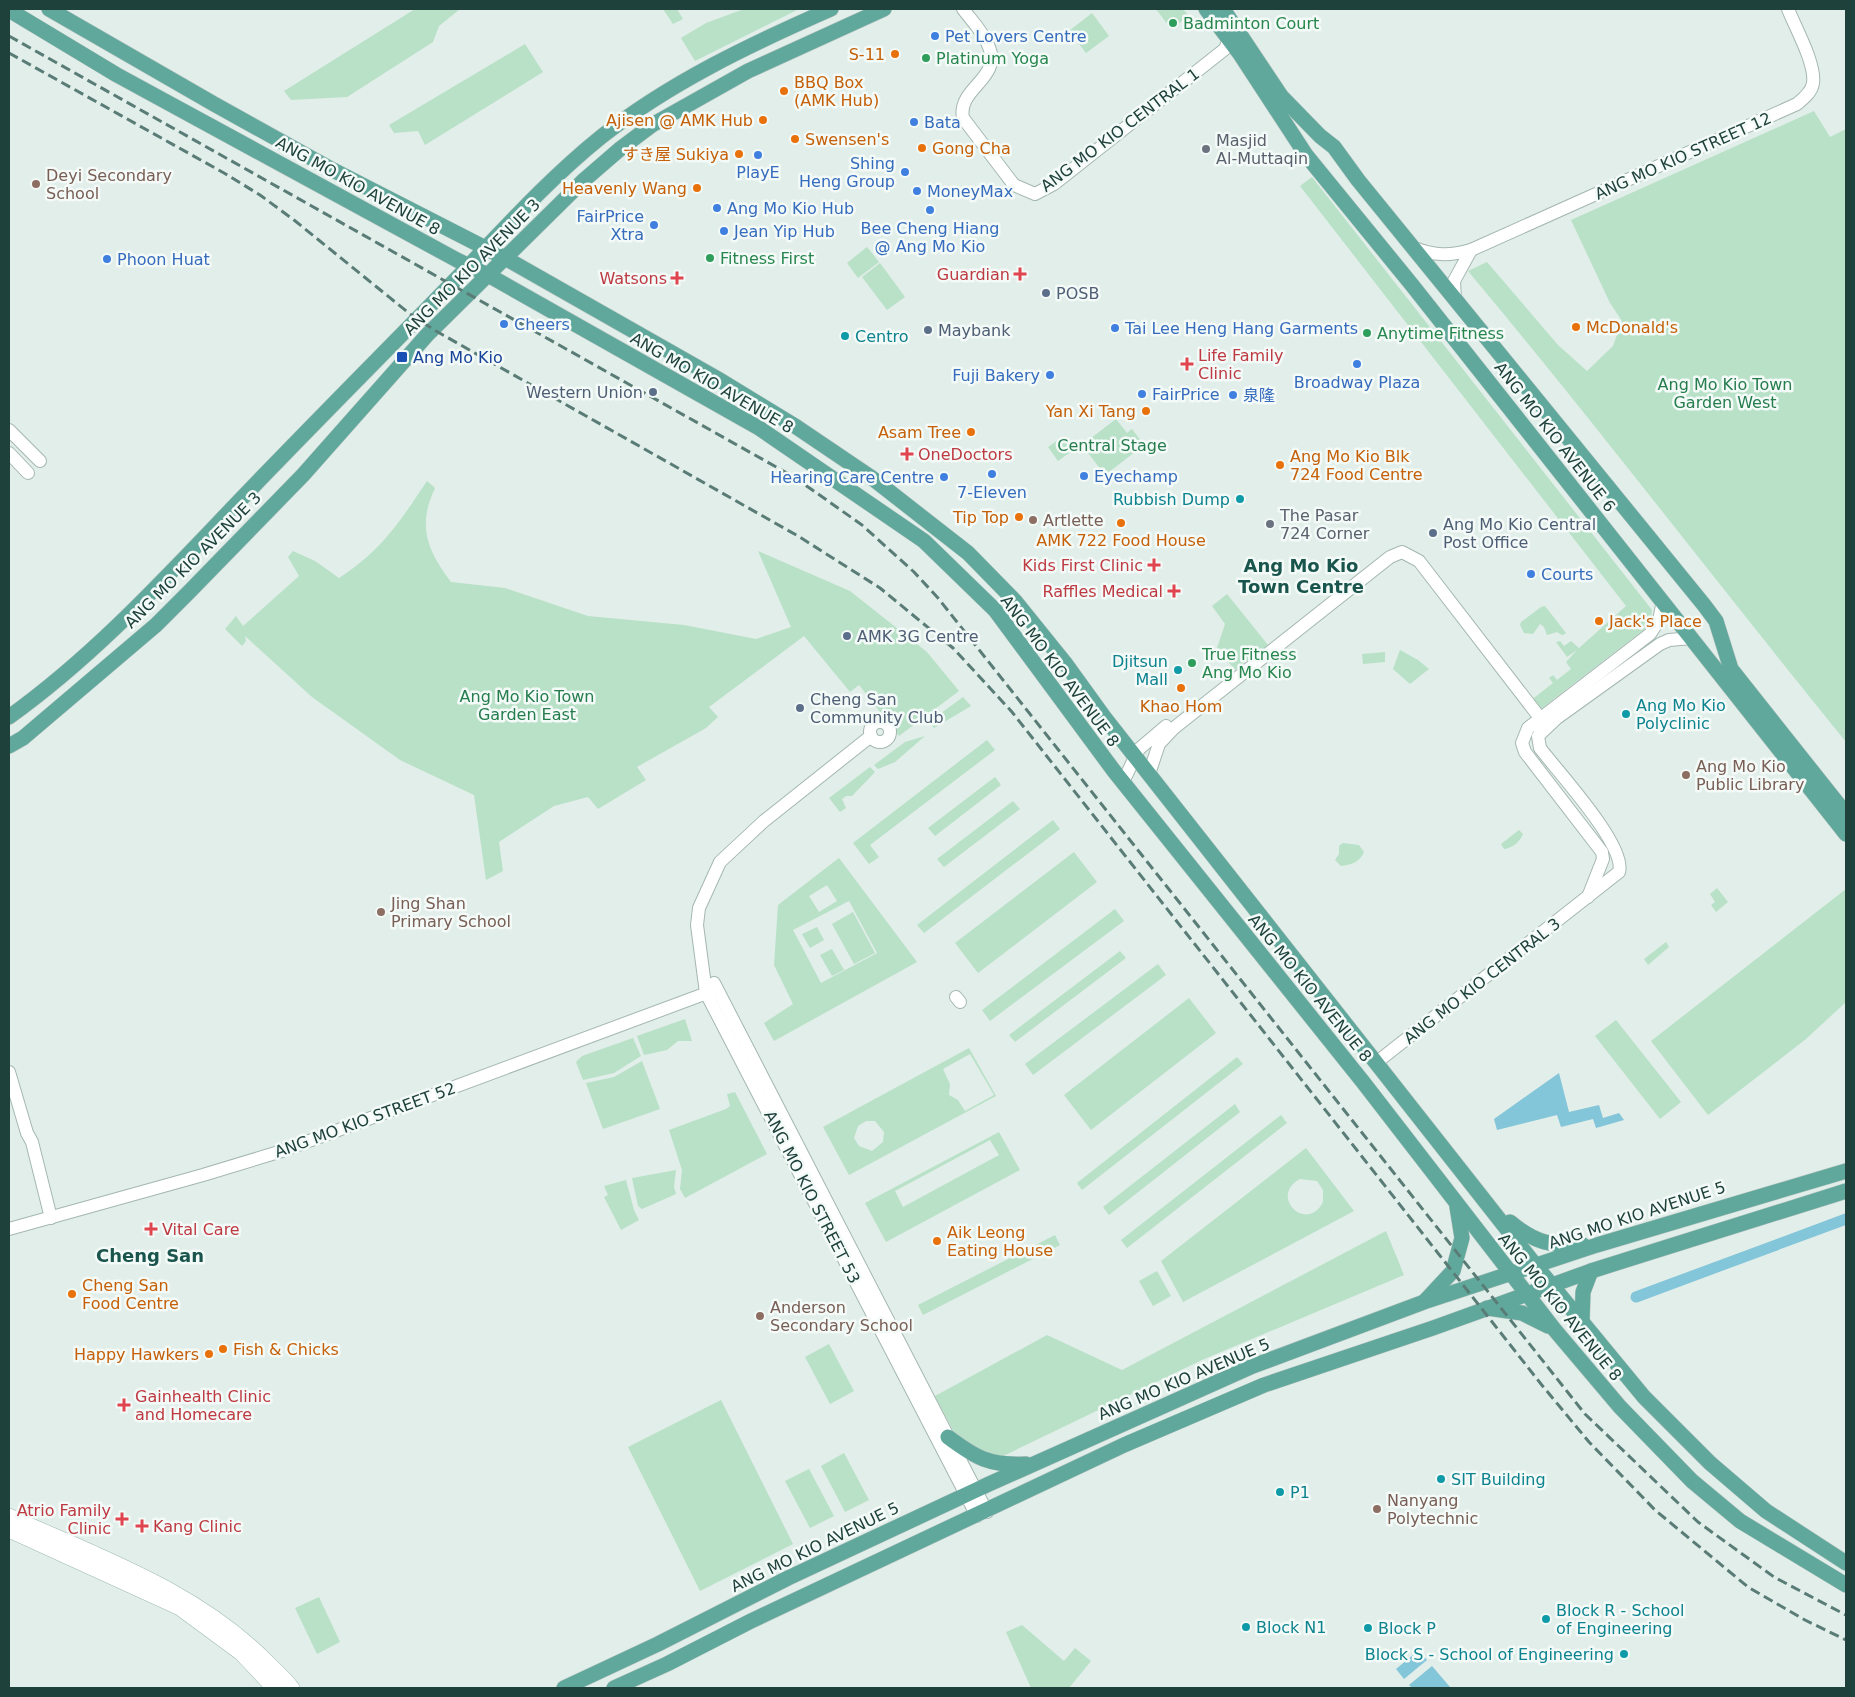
<svg xmlns="http://www.w3.org/2000/svg" width="1855" height="1697" viewBox="0 0 1855 1697" font-family="'DejaVu Sans','Noto Sans SC','Noto Sans JP',sans-serif">
<rect width="100%" height="100%" fill="#e2eee9"/>
<g fill="#b8e1c7" fill-rule="evenodd">
<path d="M415,9H460L439,26L433,42L347,97L291,100L284,91Z"/>
<path d="M663,9H677L683,19L673,24Z"/>
<path d="M744,9H799L695,61L681,38L706,23Z"/>
<path d="M1156,9H1183L1189,16L1171,29Z"/>
<path d="M1092,13L1109,36L1086,53L1069,31Z"/>
<path d="M525,44L543,72L425,145L418,131L394,133L389,125Z"/>
<path d="M1814,111L1830,137L1846,129V742C1719,586 1597,425 1468,271L1487,262L1558,345L1587,371L1613,346L1622,321L1610,303L1571,220Z"/>
<path d="M1312,177L1652,610L1650,625L1538,711L1530,701L1553,683L1549,678L1553,675L1557,680L1571,669L1566,662L1577,650L1567,657L1556,642L1560,641L1564,646L1571,641L1579,648L1626,606L1300,186Z"/>
<path d="M867,247L879,262L858,278L847,263Z"/>
<path d="M880,263L905,297L887,310L862,277Z"/>
<path d="M1116,419L1127,433L1132,429L1144,445L1105,475L1082,445Z"/>
<path d="M1062,437L1072,451L1058,461L1048,447Z"/>
<path d="M427,481L435,488C417,526 427,550 451,582L505,588L588,616L684,625L756,639L791,627L758,551L850,591L927,652L959,691L899,736L859,685L850,692L804,636L709,707L718,717L706,728L637,767L646,780L598,809L588,797L554,806L499,842L503,871L486,880L474,795L400,760L312,697L245,636L246,641L242,646L225,629L236,616L243,626L299,576L288,557L293,551L315,561L339,578C382,550 399,523 427,481Z"/>
<path d="M1227,594L1268,645L1235,670L1217,648L1225,624L1212,606Z"/>
<path d="M1545,606L1566,633L1565,634L1562,635L1557,632L1547,635L1544,627L1540,624L1533,634L1524,633L1520,625L1521,622L1541,607Z"/>
<path d="M1400,650L1418,660L1429,669L1410,684L1393,669Z"/>
<path d="M1385,652V662L1363,664L1362,654Z"/>
<path d="M963,697L971,706L934,728L929,722Z"/>
<path d="M925,736L895,762L878,769L874,765L905,742Z"/>
<path d="M987,740L995,750L870,845L879,857L869,864L853,843Z"/>
<path d="M870,767L875,772L852,796H846L842,799L846,808L840,812L829,798Z"/>
<path d="M995,777L1001,785L935,836L928,828Z"/>
<path d="M1013,801L1020,809L944,867L937,859Z"/>
<path d="M1053,820L1060,829L924,933L917,925Z"/>
<path d="M1519,830L1523,834C1520,842 1512,848 1504,849L1501,844Z"/>
<path d="M1343,843L1359,845L1364,852C1360,862 1351,865 1341,866L1335,860L1339,854V846Z"/>
<path d="M1074,852L1097,882L978,973L955,943Z"/>
<path d="M839,858L917,962L774,1041L764,1023L793,1004L774,965L778,905ZM827,885L837,901L819,912L809,896ZM849,901L877,953L821,983L793,930Z"/>
<path d="M1717,888L1728,902L1716,912L1711,905L1715,902L1710,894Z"/>
<path d="M1846,889V1002L1806,1039L1708,1115L1651,1041Z"/>
<path d="M1115,909L1124,921L990,1021L982,1010Z"/>
<path d="M853,912L875,953L854,964L832,924Z"/>
<path d="M817,927L824,940L810,948L802,934Z"/>
<path d="M1666,942L1669,947L1648,965L1644,959Z"/>
<path d="M832,949L844,970L832,976L820,955Z"/>
<path d="M1120,951L1126,958L1015,1042L1009,1035Z"/>
<path d="M1158,964L1166,975L1033,1075L1025,1064Z"/>
<path d="M1189,998L1216,1033L1091,1130L1064,1095Z"/>
<path d="M685,1019L692,1041H678L667,1050L644,1055L637,1036Z"/>
<path d="M1616,1020L1681,1102L1660,1119L1595,1036Z"/>
<path d="M633,1038L641,1056L614,1073L583,1080L576,1062L582,1056Z"/>
<path d="M969,1048L996,1096L849,1175L823,1127ZM970,1054L994,1095L965,1111L958,1100L949,1095L950,1084L943,1069ZM866,1121H875L884,1132L883,1142L872,1151L859,1146L854,1138L858,1126Z"/>
<path d="M1237,1057L1243,1064L1082,1190L1077,1183Z"/>
<path d="M642,1061L660,1109L603,1129L586,1083L614,1077Z"/>
<path d="M735,1092L767,1154L685,1198L680,1189L682,1170L669,1130L726,1109L730,1106L727,1094Z"/>
<path d="M1235,1104L1240,1112L1109,1215L1103,1207Z"/>
<path d="M1281,1115L1287,1123L1127,1248L1121,1240Z"/>
<path d="M999,1132L1020,1170L886,1242L865,1203ZM990,1140L999,1155L903,1207L895,1191Z"/>
<path d="M1306,1148L1354,1211L1183,1302L1161,1261ZM1300,1179L1317,1181L1323,1190V1202C1307,1234 1268,1196 1300,1179Z"/>
<path d="M676,1170L674,1187L676,1194L642,1209L638,1206L632,1178Z"/>
<path d="M626,1180L634,1210L639,1220L621,1230L604,1197L608,1195L604,1186Z"/>
<path d="M1386,1231L1404,1275L1202,1360L995,1460L971,1450L954,1432L935,1396L1047,1335L1122,1370Z"/>
<path d="M1055,1235L1060,1245L923,1315L918,1305Z"/>
<path d="M1157,1271L1171,1296L1153,1306L1139,1281Z"/>
<path d="M829,1344L854,1391L830,1404L805,1357Z"/>
<path d="M721,1400L793,1544L700,1591L628,1447Z"/>
<path d="M844,1453L869,1500L845,1512L821,1466Z"/>
<path d="M809,1469L834,1516L810,1528L785,1481Z"/>
<path d="M319,1597L340,1642L317,1654L295,1608Z"/>
<path d="M1022,1625L1064,1661L1075,1648L1091,1661L1069,1688H1031L1006,1632Z"/>
</g>
<g fill="#83c5d9">
<path d="M1559,1073L1569,1112L1599,1105L1603,1118L1619,1113L1624,1120L1596,1128L1593,1119L1561,1127L1557,1115L1497,1130L1494,1119Z"/>
<path d="M1419,1650L1427,1660L1404,1679L1396,1669Z"/>
<path d="M1432,1666L1450,1687L1412,1688L1409,1685Z"/>
</g>
<g fill="none" stroke-linecap="round" stroke-linejoin="round">
<path stroke="#83c5d9" stroke-width="11" d="M1636,1297L1846,1219"/>
<defs>
<g id="street">
<path d="M963,9C972,21 984,33 989,47C1002,79 957,88 963,118L1014,185L1035,194L1054,184L1225,49L1229,39"/>
<path d="M1412,247C1433,256 1450,256 1471,250L1797,104C1803,99 1812,92 1813,83C1816,64 1795,27 1788,9"/>
<path d="M1455,299L1454,281L1471,250"/>
<path d="M9,430L40,461"/>
<path d="M9,453L28,473"/>
<circle cx="880" cy="732" r="10"/>
<path d="M871,736L764,821L720,862L699,908L697,925L706,993L977,1516"/>
<path d="M1149,774L1159,744L1174,728L1390,557L1402,552L1419,561L1537,714L1540,719V731"/>
<path d="M1123,782L1139,749L1166,726"/>
<path d="M1588,897L1603,859L1602,852L1525,752L1522,743L1528,728L1650,634L1659,620L1663,601"/>
<path d="M714,983L987,1512"/>
<path d="M956,997L960,1002"/>
<path d="M1377,1062L1619,872C1627,846 1557,771 1540,748L1538,736L1557,718L1660,644L1669,640L1692,638"/>
<path d="M9,1072L27,1133L32,1142L51,1218"/>
<path d="M9,1229L203,1175L282,1151L715,990"/>
</g>
<g id="secondary">
<path d="M9,1516C99,1557 198,1591 268,1663C276,1671 285,1679 292,1688"/>
<path d="M9,1530L180,1608L241,1653L274,1688"/>
</g>
<g id="primary">
<path d="M49,9L214,104L331,169L505,258L718,379L795,426L872,478L968,553L1015,601L1065,663L1104,717L1536,1266L1644,1397L1710,1463L1766,1511L1846,1563"/>
<path d="M1206,9L1240,54L1306,155L1412,285L1846,834"/>
<path d="M1223,9L1281,96L1320,136L1334,147L1358,180L1704,605L1716,621L1731,669L1846,814"/>
<path d="M9,10L117,75L457,260L488,275L759,428L924,541L995,610L1114,771L1363,1082L1554,1329L1620,1407L1692,1481L1740,1521L1846,1585"/>
<path d="M9,717C97,654 170,573 245,495C316,421 388,349 460,275C505,228 550,178 601,137C669,83 751,44 831,9"/>
<path d="M9,746L23,738L156,625L189,592L303,475L427,335L583,181L620,149L652,125L748,71L884,9"/>
<path d="M1510,1222C1535,1243 1551,1246 1583,1245"/>
<path d="M1425,1301L1453,1271L1462,1238L1457,1207"/>
<path d="M1487,1308L1522,1313L1548,1326"/>
<path d="M1582,1322L1583,1292L1591,1271"/>
<path d="M948,1437C976,1458 990,1466 1026,1464"/>
<path d="M564,1688L658,1644L788,1578L989,1484L1253,1366L1424,1302L1597,1245L1846,1171"/>
<path d="M614,1688L667,1664L751,1621L1124,1445L1264,1385L1433,1328L1591,1271L1846,1191"/>
</g>
</defs>
<use href="#street" stroke="#a4b7b1" stroke-width="14"/>
<use href="#secondary" stroke="#9ebbb3" stroke-width="16"/>
<use href="#primary" stroke="#c0cac8" stroke-width="16"/>
<use href="#street" stroke="#fff" stroke-width="12"/>
<use href="#secondary" stroke="#fff" stroke-width="15"/>
<use href="#primary" stroke="#61a89c" stroke-width="15"/>
<g stroke="#5a7c76" stroke-width="3" stroke-dasharray="10 5" stroke-linecap="butt">
<path d="M9,36L794,477L862,525L914,572L938,598L1585,1414L1698,1522L1774,1577L1846,1615"/>
<path d="M9,53L224,173L260,195L294,220L410,314L436,331L798,536L880,588L953,648L1012,712L1541,1384L1589,1442L1655,1510L1748,1587L1805,1620L1846,1640"/>
</g>
</g>
<g fill="#2e9e5b" stroke="#f3faf7" stroke-width="2">
<circle cx="1173" cy="23" r="5"/>
<circle cx="926" cy="58" r="5"/>
<circle cx="710" cy="258" r="5"/>
<circle cx="1367" cy="333" r="5"/>
<circle cx="1192" cy="663" r="5"/>
</g>
<g fill="#3f7fe0" stroke="#f3faf7" stroke-width="2">
<circle cx="935" cy="36" r="5"/>
<circle cx="914" cy="122" r="5"/>
<circle cx="758" cy="155" r="5"/>
<circle cx="905" cy="172" r="5"/>
<circle cx="917" cy="191" r="5"/>
<circle cx="717" cy="208" r="5"/>
<circle cx="930" cy="210" r="5"/>
<circle cx="654" cy="225" r="5"/>
<circle cx="724" cy="231" r="5"/>
<circle cx="107" cy="259" r="5"/>
<circle cx="504" cy="324" r="5"/>
<circle cx="1115" cy="328" r="5"/>
<circle cx="1357" cy="364" r="5"/>
<circle cx="1050" cy="375" r="5"/>
<circle cx="1142" cy="394" r="5"/>
<circle cx="1233" cy="395" r="5"/>
<circle cx="992" cy="474" r="5"/>
<circle cx="1084" cy="476" r="5"/>
<circle cx="944" cy="477" r="5"/>
<circle cx="1531" cy="574" r="5"/>
</g>
<g fill="#e8710a" stroke="#f3faf7" stroke-width="2">
<circle cx="895" cy="54" r="5"/>
<circle cx="784" cy="91" r="5"/>
<circle cx="763" cy="120" r="5"/>
<circle cx="795" cy="139" r="5"/>
<circle cx="922" cy="148" r="5"/>
<circle cx="739" cy="154" r="5"/>
<circle cx="697" cy="188" r="5"/>
<circle cx="1576" cy="327" r="5"/>
<circle cx="1146" cy="411" r="5"/>
<circle cx="971" cy="432" r="5"/>
<circle cx="1280" cy="465" r="5"/>
<circle cx="1019" cy="517" r="5"/>
<circle cx="1121" cy="523" r="5"/>
<circle cx="1599" cy="621" r="5"/>
<circle cx="1181" cy="688" r="5"/>
<circle cx="937" cy="1241" r="5"/>
<circle cx="72" cy="1294" r="5"/>
<circle cx="223" cy="1349" r="5"/>
<circle cx="209" cy="1354" r="5"/>
</g>
<g fill="#6b7280" stroke="#f3faf7" stroke-width="2">
<circle cx="1206" cy="149" r="5"/>
<circle cx="1270" cy="524" r="5"/>
</g>
<g fill="#8d6e63" stroke="#f3faf7" stroke-width="2">
<circle cx="36" cy="184" r="5"/>
<circle cx="1033" cy="520" r="5"/>
<circle cx="1686" cy="775" r="5"/>
<circle cx="381" cy="912" r="5"/>
<circle cx="760" cy="1316" r="5"/>
<circle cx="1377" cy="1509" r="5"/>
</g>
<g fill="#e0444e" stroke="#f3faf7" stroke-width="2">
<path d="M1017.5 266.5h5v5h5v5h-5v5h-5v-5h-5v-5h5z"/>
<path d="M674.5 270.5h5v5h5v5h-5v5h-5v-5h-5v-5h5z"/>
<path d="M1184.5 356.5h5v5h5v5h-5v5h-5v-5h-5v-5h5z"/>
<path d="M904.5 446.5h5v5h5v5h-5v5h-5v-5h-5v-5h5z"/>
<path d="M1151.5 557.5h5v5h5v5h-5v5h-5v-5h-5v-5h5z"/>
<path d="M1171.5 583.5h5v5h5v5h-5v5h-5v-5h-5v-5h5z"/>
<path d="M148.5 1221.5h5v5h5v5h-5v5h-5v-5h-5v-5h5z"/>
<path d="M121.5 1397.5h5v5h5v5h-5v5h-5v-5h-5v-5h5z"/>
<path d="M119.5 1511.5h5v5h5v5h-5v5h-5v-5h-5v-5h5z"/>
<path d="M139.5 1518.5h5v5h5v5h-5v5h-5v-5h-5v-5h5z"/>
</g>
<g fill="#5c6f8a" stroke="#f3faf7" stroke-width="2">
<circle cx="1046" cy="293" r="5"/>
<circle cx="928" cy="330" r="5"/>
<circle cx="653" cy="392" r="5"/>
<circle cx="1433" cy="533" r="5"/>
<circle cx="847" cy="636" r="5"/>
<circle cx="800" cy="708" r="5"/>
</g>
<g fill="#0f9aa8" stroke="#f3faf7" stroke-width="2">
<circle cx="845" cy="336" r="5"/>
<circle cx="1240" cy="499" r="5"/>
<circle cx="1178" cy="670" r="5"/>
<circle cx="1626" cy="714" r="5"/>
<circle cx="1441" cy="1479" r="5"/>
<circle cx="1280" cy="1492" r="5"/>
<circle cx="1546" cy="1619" r="5"/>
<circle cx="1246" cy="1627" r="5"/>
<circle cx="1368" cy="1628" r="5"/>
<circle cx="1624" cy="1654" r="5"/>
</g>
<rect fill="#1a4fb4" stroke="#f3faf7" stroke-width="2" x="396" y="351" width="12" height="12" rx="2.5"/>
<g text-anchor="middle" dominant-baseline="central" stroke-width="5" stroke-linejoin="round" paint-order="stroke">
<g font-size="16" fill="#27864d" stroke="#f3faf7" text-anchor="start">
<text x="1183" y="23">Badminton Court</text>
<text x="936" y="58">Platinum Yoga</text>
<text x="720" y="258">Fitness First</text>
<text x="1377" y="333">Anytime Fitness</text>
<text x="1202" y="654">True Fitness<tspan x="1202" dy="18">Ang Mo Kio</tspan></text>
</g>
<g font-size="16" fill="#366cbe" stroke="#f3faf7" text-anchor="start">
<text x="945" y="36">Pet Lovers Centre</text>
<text x="924" y="122">Bata</text>
<text x="895" y="163" text-anchor="end">Shing<tspan x="895" dy="18">Heng Group</tspan></text>
<text x="758" y="172" text-anchor="middle">PlayE</text>
<text x="927" y="191">MoneyMax</text>
<text x="727" y="208">Ang Mo Kio Hub</text>
<text x="644" y="216" text-anchor="end">FairPrice<tspan x="644" dy="18">Xtra</tspan></text>
<text x="930" y="228" text-anchor="middle">Bee Cheng Hiang<tspan x="930" dy="18">@ Ang Mo Kio</tspan></text>
<text x="734" y="231">Jean Yip Hub</text>
<text x="117" y="259">Phoon Huat</text>
<text x="514" y="324">Cheers</text>
<text x="1125" y="328">Tai Lee Heng Hang Garments</text>
<text x="1040" y="375" text-anchor="end">Fuji Bakery</text>
<text x="1357" y="382" text-anchor="middle">Broadway Plaza</text>
<text x="1152" y="394">FairPrice</text>
<text x="1243" y="395">泉隆</text>
<text x="1094" y="476">Eyechamp</text>
<text x="934" y="477" text-anchor="end">Hearing Care Centre</text>
<text x="992" y="492" text-anchor="middle">7-Eleven</text>
<text x="1541" y="574">Courts</text>
</g>
<g font-size="16" fill="#c56008" stroke="#f3faf7" text-anchor="start">
<text x="885" y="54" text-anchor="end">S-11</text>
<text x="794" y="82">BBQ Box<tspan x="794" dy="18">(AMK Hub)</tspan></text>
<text x="753" y="120" text-anchor="end">Ajisen @ AMK Hub</text>
<text x="805" y="139">Swensen's</text>
<text x="932" y="148">Gong Cha</text>
<text x="729" y="154" text-anchor="end">すき屋 Sukiya</text>
<text x="687" y="188" text-anchor="end">Heavenly Wang</text>
<text x="1586" y="327">McDonald's</text>
<text x="1136" y="411" text-anchor="end">Yan Xi Tang</text>
<text x="961" y="432" text-anchor="end">Asam Tree</text>
<text x="1290" y="456">Ang Mo Kio Blk<tspan x="1290" dy="18">724 Food Centre</tspan></text>
<text x="1009" y="517" text-anchor="end">Tip Top</text>
<text x="1121" y="540" text-anchor="middle">AMK 722 Food House</text>
<text x="1609" y="621">Jack's Place</text>
<text x="1181" y="706" text-anchor="middle">Khao Hom</text>
<text x="947" y="1232">Aik Leong<tspan x="947" dy="18">Eating House</tspan></text>
<text x="82" y="1285">Cheng San<tspan x="82" dy="18">Food Centre</tspan></text>
<text x="233" y="1349">Fish &amp; Chicks</text>
<text x="199" y="1354" text-anchor="end">Happy Hawkers</text>
</g>
<g font-size="16" fill="#1f413b" stroke="#f3faf7">
<text transform="translate(1120 130) rotate(-37)">ANG MO KIO CENTRAL 1</text>
<text transform="translate(1683 156) rotate(-24)">ANG MO KIO STREET 12</text>
<text transform="translate(358 186) rotate(29)">ANG MO KIO AVENUE 8</text>
<text transform="translate(472 267) rotate(-45)">ANG MO KIO AVENUE 3</text>
<text transform="translate(712 383) rotate(30)">ANG MO KIO AVENUE 8</text>
<text transform="translate(1555 437) rotate(52)">ANG MO KIO AVENUE 6</text>
<text transform="translate(193 560) rotate(-45)">ANG MO KIO AVENUE 3</text>
<text transform="translate(1060 671) rotate(53)">ANG MO KIO AVENUE 8</text>
<text transform="translate(1482 981) rotate(-38)">ANG MO KIO CENTRAL 3</text>
<text transform="translate(1310 988) rotate(51)">ANG MO KIO AVENUE 8</text>
<text transform="translate(365 1120) rotate(-20)">ANG MO KIO STREET 52</text>
<text transform="translate(812 1197) rotate(63)">ANG MO KIO STREET 53</text>
<text transform="translate(1637 1215) rotate(-18)">ANG MO KIO AVENUE 5</text>
<text transform="translate(1560 1307) rotate(51)">ANG MO KIO AVENUE 8</text>
<text transform="translate(1184 1379) rotate(-23)">ANG MO KIO AVENUE 5</text>
<text transform="translate(815 1547) rotate(-26)">ANG MO KIO AVENUE 5</text>
</g>
<g font-size="16" fill="#5b616d" stroke="#f3faf7" text-anchor="start">
<text x="1216" y="140">Masjid<tspan x="1216" dy="18">Al-Muttaqin</tspan></text>
<text x="1280" y="515">The Pasar<tspan x="1280" dy="18">724 Corner</tspan></text>
</g>
<g font-size="16" fill="#785e54" stroke="#f3faf7" text-anchor="start">
<text x="46" y="175">Deyi Secondary<tspan x="46" dy="18">School</tspan></text>
<text x="1043" y="520">Artlette</text>
<text x="1696" y="766">Ang Mo Kio<tspan x="1696" dy="18">Public Library</tspan></text>
<text x="391" y="903">Jing Shan<tspan x="391" dy="18">Primary School</tspan></text>
<text x="770" y="1307">Anderson<tspan x="770" dy="18">Secondary School</tspan></text>
<text x="1387" y="1500">Nanyang<tspan x="1387" dy="18">Polytechnic</tspan></text>
</g>
<g font-size="16" fill="#be3a42" stroke="#f3faf7" text-anchor="end">
<text x="1010" y="274">Guardian</text>
<text x="667" y="278">Watsons</text>
<text x="1198" y="355" text-anchor="start">Life Family<tspan x="1198" dy="18">Clinic</tspan></text>
<text x="918" y="454" text-anchor="start">OneDoctors</text>
<text x="1143" y="565">Kids First Clinic</text>
<text x="1163" y="591">Raffles Medical</text>
<text x="162" y="1229" text-anchor="start">Vital Care</text>
<text x="135" y="1396" text-anchor="start">Gainhealth Clinic<tspan x="135" dy="18">and Homecare</tspan></text>
<text x="111" y="1510">Atrio Family<tspan x="111" dy="18">Clinic</tspan></text>
<text x="153" y="1526" text-anchor="start">Kang Clinic</text>
</g>
<g font-size="16" fill="#4e5e75" stroke="#f3faf7" text-anchor="start">
<text x="1056" y="293">POSB</text>
<text x="938" y="330">Maybank</text>
<text x="643" y="392" text-anchor="end">Western Union</text>
<text x="1443" y="524">Ang Mo Kio Central<tspan x="1443" dy="18">Post Office</tspan></text>
<text x="857" y="636">AMK 3G Centre</text>
<text x="810" y="699">Cheng San<tspan x="810" dy="18">Community Club</tspan></text>
</g>
<g font-size="16" fill="#0d838f" stroke="#f3faf7" text-anchor="start">
<text x="855" y="336">Centro</text>
<text x="1230" y="499" text-anchor="end">Rubbish Dump</text>
<text x="1168" y="661" text-anchor="end">Djitsun<tspan x="1168" dy="18">Mall</tspan></text>
<text x="1636" y="705">Ang Mo Kio<tspan x="1636" dy="18">Polyclinic</tspan></text>
<text x="1451" y="1479">SIT Building</text>
<text x="1290" y="1492">P1</text>
<text x="1556" y="1610">Block R - School<tspan x="1556" dy="18">of Engineering</tspan></text>
<text x="1256" y="1627">Block N1</text>
<text x="1378" y="1628">Block P</text>
<text x="1614" y="1654" text-anchor="end">Block S - School of Engineering</text>
</g>
<g font-size="16" fill="#164399" stroke="#f3faf7" text-anchor="start">
<text x="413" y="357">Ang Mo Kio</text>
</g>
<g font-size="16" fill="#257d4e" stroke="#f3faf7">
<text x="1725" y="384">Ang Mo Kio Town<tspan x="1725" dy="18">Garden West</tspan></text>
<text x="1112" y="445">Central Stage</text>
<text x="527" y="696">Ang Mo Kio Town<tspan x="527" dy="18">Garden East</tspan></text>
</g>
<g font-size="18" font-weight="bold" fill="#19554c" stroke="#f3faf7">
<text x="1301" y="565">Ang Mo Kio<tspan x="1301" dy="21">Town Centre</tspan></text>
<text x="150" y="1255">Cheng San</text>
</g>
</g>
<rect width="1855" height="1697" fill="none" stroke="#1f413b" stroke-width="20"/>
</svg>
